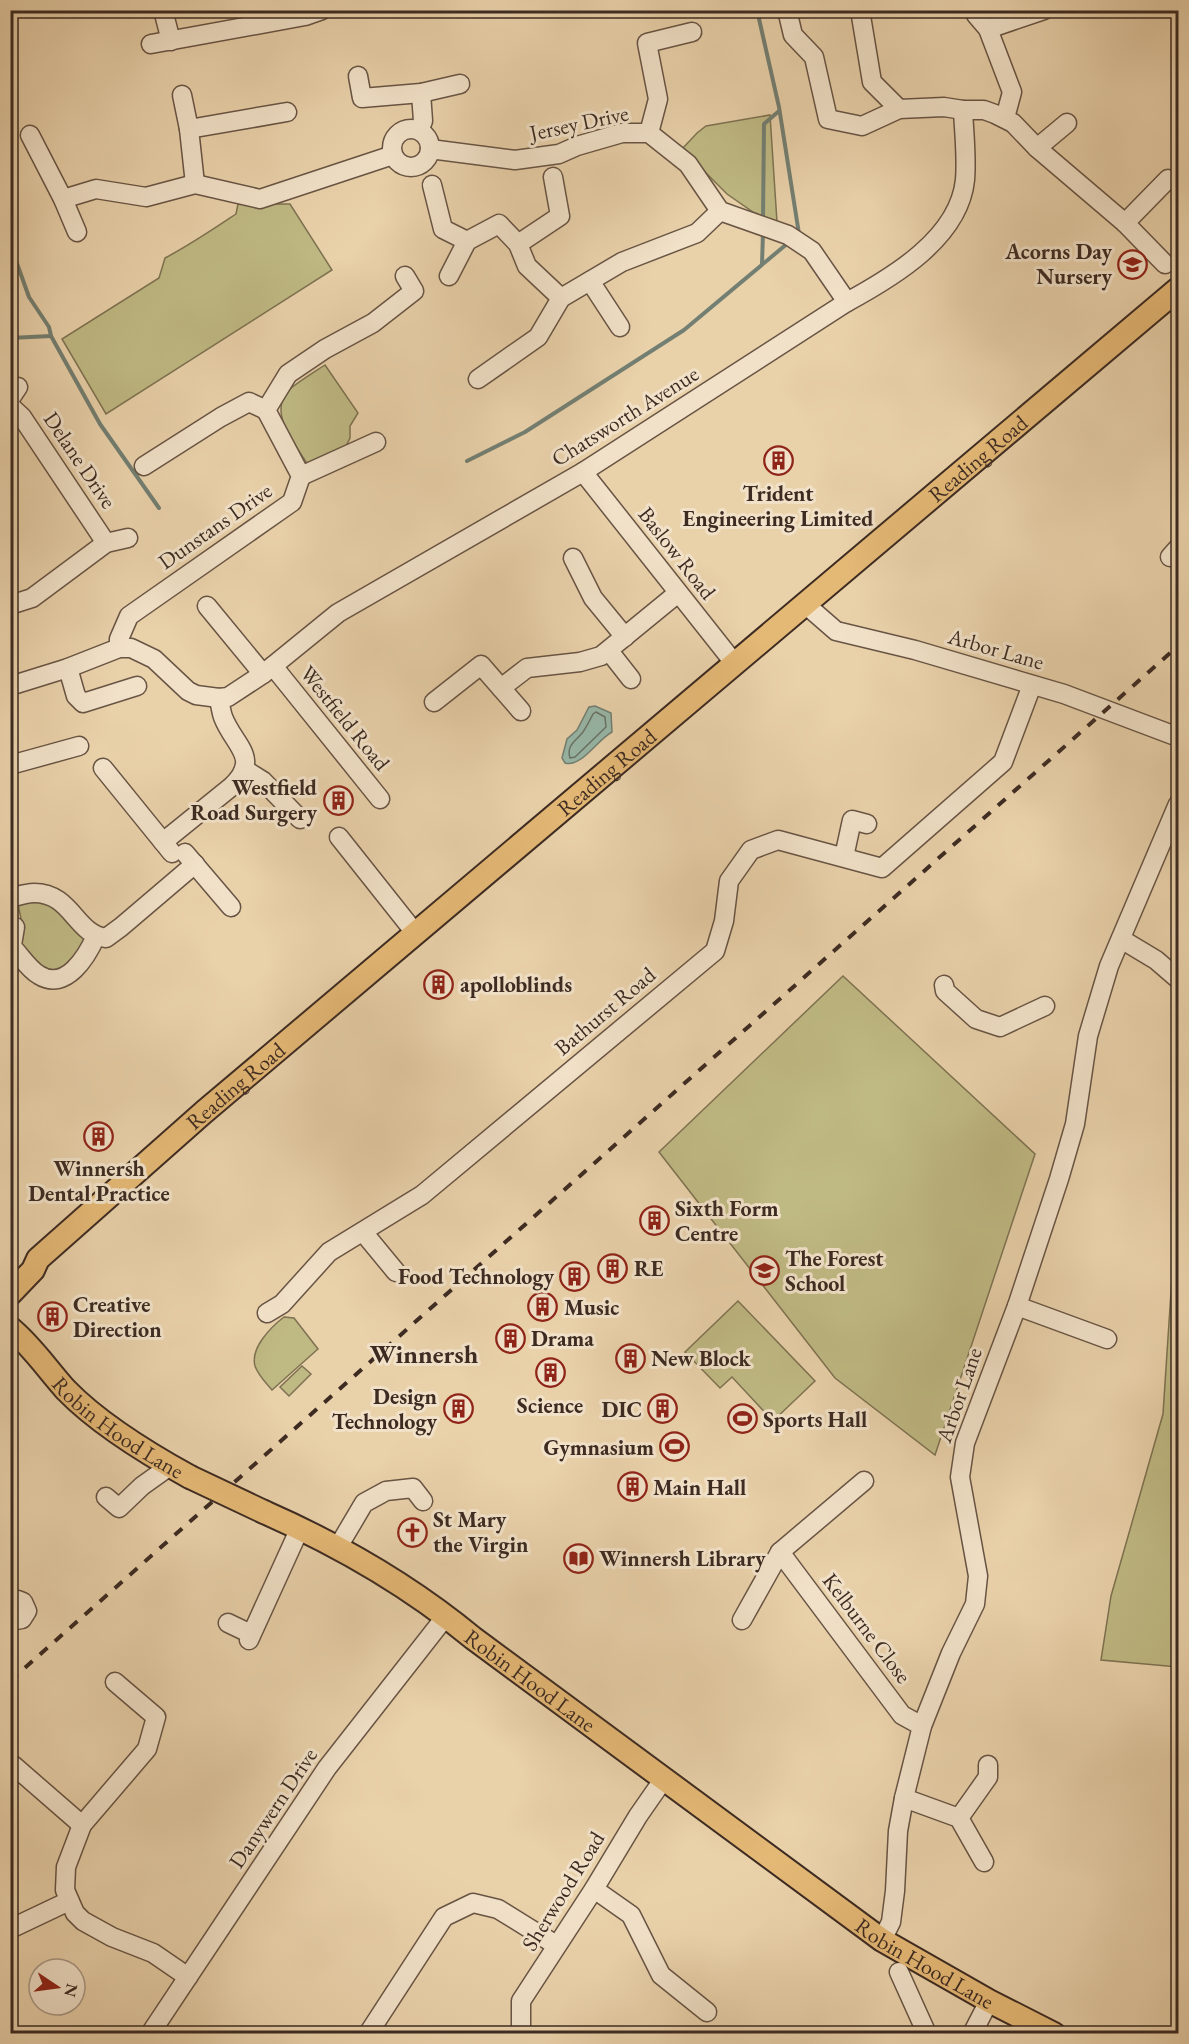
<svg xmlns="http://www.w3.org/2000/svg" width="1189" height="2044" viewBox="0 0 1189 2044" font-family="'EB Garamond',serif">
<rect width="100%" height="100%" fill="#e9d1aa"/>
<filter id="stains"><feTurbulence type="fractalNoise" baseFrequency=".00333" numOctaves="4"/><feColorMatrix values="0 0 0 0 .2 0 0 0 0 .09 0 0 0 0 .02 0 0 0 .5 -.17"/></filter>
<radialGradient id="worn" r=".72"><stop offset=".6" stop-color="#630" stop-opacity="0"/><stop offset="1" stop-color="#630" stop-opacity=".3"/></radialGradient>
<g fill="#bfb983" stroke="#7e7252" stroke-width="1.5">
<path d="M770,115L777,222L753,212L727,194L682,149L697,133L706,126Z"/>
<path d="M238,204H290L332,270L106,414L62,339L159,278L165,258C190,245 212,230 236,214Z"/>
<path d="M325,365L358,413L350,426V438L345,448L308,465C296,445 270,416 286,393C291,386 316,371 325,365Z"/>
<path d="M17,899L51,902L84,937L86,945L62,971L44,972C28,954 15,947 23,922L21,919Z"/>
<path d="M843,976L1035,1154L935,1455L835,1378L659,1152Z"/>
<path d="M1178,1185V1667L1101,1660L1111,1596L1163,1414Z"/>
<path d="M738,1301L815,1381L773,1421L732,1377L720,1388L685,1352Z"/>
<path d="M284,1317L294,1318L318,1349L272,1390C266,1383 258,1375 255,1366C250,1348 271,1327 284,1317Z"/>
<path d="M302,1366L311,1374L289,1396L280,1387Z"/>
</g>
<path fill="#97b7a8" stroke="#737f72" stroke-width="1.5" d="M595,706L611,713L612,732C597,740 581,768 565,763L562,758L567,739L577,730L589,707Z"/>
<g fill="none" stroke-linecap="round" stroke-linejoin="round">
<path stroke="#6a7165" stroke-width="1.5" d="M596,712L605,717L606,727L575,757L570,758C566,745 576,741 583,732C587,726 590,720 593,714Z"/>
<g stroke="#737f72" stroke-width="4">
<path d="M757,10L779,107L799,234"/>
<path d="M763,219L764,124L779,111"/>
<path d="M10,244L29,297L49,327L51,336L100,424L159,508"/>
<path d="M762,264L763,233"/>
<path d="M10,338L51,336"/>
<path d="M467,461L525,432L684,330L788,243"/>
</g>
<defs>
<g id="minor">
<path d="M163,10L171,41"/>
<path d="M787,10L793,35L814,57L828,119L862,126L899,109L944,107L963,110H984L995,114L1013,123L1037,148L1125,223L1165,264"/>
<path d="M860,10L872,82L899,109"/>
<path d="M976,10V15L988,29L1012,92L1005,118"/>
<path d="M988,29L1044,10"/>
<path d="M151,44L305,16L322,10"/>
<path d="M358,76L362,98L421,93L460,84"/>
<path d="M182,95L189,129"/>
<circle cx="411" cy="148" r="19"/>
<path d="M419,130L423,121L421,93"/>
<path d="M649,133L658,99L647,43L692,32"/>
<path d="M30,135L63,199L77,232"/>
<path d="M1037,148L1067,123"/>
<path d="M430,149L515,160L559,154L577,146L622,133H649L688,164L720,211L788,235L812,251L847,302"/>
<path d="M195,184L189,129L287,112"/>
<path d="M432,185L443,229L467,241"/>
<path d="M63,199L96,189L146,197L195,184L260,199L393,155"/>
<path d="M1125,223L1168,179"/>
<path d="M518,244L560,216L553,177"/>
<path d="M449,276L467,241L499,224L518,244L527,266L561,298"/>
<path d="M590,281L620,327"/>
<path d="M478,379L538,337L561,298L622,262L697,233L720,211"/>
<path d="M10,399L18,387"/>
<path d="M10,406L22,417L106,543"/>
<path d="M144,466L221,417L249,402L266,410"/>
<path d="M583,472L735,664"/>
<path d="M301,476L376,442"/>
<path d="M1170,557L1178,548"/>
<path d="M573,558L593,598L625,637"/>
<path d="M805,604L836,631L915,650L1064,694L1178,737"/>
<path d="M10,605L32,598L106,543L128,538"/>
<path d="M207,606L263,674"/>
<path d="M119,648V639L129,616L292,502L301,476L266,410L288,374L325,349L373,323L414,291L405,276"/>
<path d="M609,651L631,679"/>
<path d="M273,666L380,799"/>
<path d="M68,668L76,696L83,703L137,686"/>
<path d="M10,686L68,668L119,648H131L154,659L188,691L196,695L219,698L228,697L263,674L338,613L583,472L847,302C893,277 959,238 965,180C967,157 964,133 963,110"/>
<path d="M501,688L527,668L580,662L601,656L678,593"/>
<path d="M434,702L481,665L521,711"/>
<path d="M10,765L79,746"/>
<path d="M103,768L172,853"/>
<path d="M244,769L263,781L300,819"/>
<path d="M339,837L416,934"/>
<path d="M163,842L231,787C262,758 234,746 223,717C221,711 220,704 219,698"/>
<path d="M185,853L231,907"/>
<path d="M844,857L852,820L867,824"/>
<path d="M10,898C18,896 26,893 34,893C72,893 75,934 106,938L121,927L195,864"/>
<path d="M1121,939L1156,960L1178,979"/>
<path d="M10,945C20,954 27,968 39,975C66,992 87,956 96,936"/>
<path d="M12,945L15,927"/>
<path d="M944,985L945,991L976,1019L1000,1027L1045,1006"/>
<path d="M363,1232L396,1272"/>
<path d="M1017,1306L1107,1339"/>
<path d="M267,1313L282,1304L329,1252L422,1195L715,951L724,921L729,881L751,850L778,840L882,868L1003,762L1032,685"/>
<path d="M106,1497L119,1508L142,1486L170,1466"/>
<path d="M338,1547L364,1503L386,1491L413,1488L423,1501"/>
<path d="M780,1552L902,1715L922,1726"/>
<path d="M10,1602L18,1600L23,1602L27,1611L22,1619L16,1620L10,1618"/>
<path d="M742,1620L780,1552L864,1481"/>
<path d="M228,1623L251,1634"/>
<path d="M249,1640L300,1528"/>
<path d="M115,1682L156,1717L147,1749L82,1825L66,1867L65,1890L75,1913L83,1921L112,1937L153,1953L188,1977"/>
<path d="M13,1765L82,1825"/>
<path d="M904,1798L959,1818L984,1862"/>
<path d="M959,1818L988,1777V1765"/>
<path d="M594,1889L631,1915L661,1975L707,2012"/>
<path d="M10,1929L69,1901"/>
<path d="M882,1940L891,1922L895,1891L898,1831L904,1798L922,1726L951,1653L975,1604L978,1576L960,1477L965,1443L1017,1306L1059,1179L1075,1124L1088,1036L1109,966L1178,804"/>
<path d="M899,1972L927,2034"/>
<path d="M150,2034L327,1768L446,1616"/>
<path d="M368,2034L444,1917L473,1903L498,1909L556,1945"/>
<path d="M521,2034V2001L594,1889L638,1816L663,1780"/>
<path d="M972,2034L989,2001"/>
</g>
<g id="major">
<path id="s1" d="M10,1294L33,1270L38,1259L204,1112L1178,289"/>
<path id="s2" d="M10,1328C32,1346 47,1369 66,1390C98,1423 150,1455 190,1477"/>
<path id="s3" d="M264,1512C339,1545 410,1586 473,1638L882,1940L989,2001L1054,2034"/>
</g>
</defs>
<use href="#minor" stroke="#685444" stroke-width="21"/>
<use href="#major" stroke="#3d2b22" stroke-width="26"/>
<use href="#minor" stroke="#f1e1c8" stroke-width="18"/>
<use href="#major" stroke="#e4b875" stroke-width="22"/>
<path stroke="#3d2b22" stroke-width="4" stroke-dasharray="10 10" stroke-linecap="butt" d="M10,1681L1178,646"/>
<defs>
<path id="major-bridge" d="M190,1477L264,1512"/>
</defs>
<use href="#major-bridge" stroke="#3d2b22" stroke-width="26" stroke-linecap="butt"/>
<use href="#major-bridge" stroke="#e4b875" stroke-width="22"/>
</g>
<defs>
<symbol id="school-ring" viewBox="-11 -11 22 22"><circle r="9.5" fill="#f1e1c8" stroke="#8f2418" stroke-width="1.5"/><path d="M0-5L7-2L0 1L-7-2ZM-4 1L0 2.5L4 1V4Q0 6-4 4Z" fill="#8f2418"/></symbol>
<symbol id="building-ring" viewBox="-11 -11 22 22"><circle r="9.5" fill="#f1e1c8" stroke="#8f2418" stroke-width="1.5"/><path d="M-4-6H4V6H1V3H-1V6H-4ZM-2.5-4.3h1.7v1.8h-1.7ZM.8-4.3h1.7v1.8H.8ZM-2.5-1h1.7V.8h-1.7ZM.8-1h1.7V.8H.8Z" fill="#8f2418"/></symbol>
<symbol id="stadium-ring" viewBox="-11 -11 22 22"><circle r="9.5" fill="#f1e1c8" stroke="#8f2418" stroke-width="1.5"/><path d="M0-5a6.5 5 0 1 0 0 10a6.5 5 0 1 0 0-10ZM-3.5-1.8h7v3.6h-7Z" fill="#8f2418"/></symbol>
<symbol id="church-ring" viewBox="-11 -11 22 22"><circle r="9.5" fill="#f1e1c8" stroke="#8f2418" stroke-width="1.5"/><path d="M-1.2-6h2.4v3.5h3.3v2.4h-3.3V6h-2.4V-.1h-3.3v-2.4h3.3Z" fill="#8f2418"/></symbol>
<symbol id="library-ring" viewBox="-11 -11 22 22"><circle r="9.5" fill="#f1e1c8" stroke="#8f2418" stroke-width="1.5"/><path d="M-6-4Q-3-5.5-.7-3.5V5Q-3 3-6 4ZM6-4Q3-5.5 .7-3.5V5Q3 3 6 4Z" fill="#8f2418"/></symbol>
</defs>
<g fill-rule="evenodd">
<use href="#school-ring" x="1116" y="248" width="33" height="33"/>
<use href="#building-ring" x="762" y="444" width="33" height="33"/>
<use href="#building-ring" x="322" y="784" width="33" height="33"/>
<use href="#building-ring" x="422" y="968" width="33" height="33"/>
<use href="#building-ring" x="82" y="1120" width="33" height="33"/>
<use href="#building-ring" x="638" y="1204" width="33" height="33"/>
<use href="#building-ring" x="596" y="1252" width="33" height="33"/>
<use href="#school-ring" x="748" y="1254" width="33" height="33"/>
<use href="#building-ring" x="558" y="1260" width="33" height="33"/>
<use href="#building-ring" x="526" y="1290" width="33" height="33"/>
<use href="#building-ring" x="36" y="1300" width="33" height="33"/>
<use href="#building-ring" x="494" y="1322" width="33" height="33"/>
<use href="#building-ring" x="614" y="1342" width="33" height="33"/>
<use href="#building-ring" x="534" y="1356" width="33" height="33"/>
<use href="#building-ring" x="442" y="1392" width="33" height="33"/>
<use href="#building-ring" x="646" y="1392" width="33" height="33"/>
<use href="#stadium-ring" x="726" y="1402" width="33" height="33"/>
<use href="#stadium-ring" x="658" y="1430" width="33" height="33"/>
<use href="#building-ring" x="616" y="1470" width="33" height="33"/>
<use href="#church-ring" x="396" y="1516" width="33" height="33"/>
<use href="#library-ring" x="562" y="1542" width="33" height="33"/>
</g>
<g text-anchor="middle" dominant-baseline="central" stroke-width="6" stroke-linejoin="round" paint-order="stroke">
<g font-size="22" fill="#3d2b22" stroke="#f1e1c8">
<text transform="translate(579 123) rotate(-12)">Jersey Drive</text>
<text transform="translate(625 416) rotate(-32)">Chatsworth Avenue</text>
<text stroke="none"><textPath href="#s1" startOffset="1280">Reading Road</textPath></text>
<text transform="translate(80 460) rotate(56)">Delane Drive</text>
<text transform="translate(215 526) rotate(-35)">Dunstans Drive</text>
<text transform="translate(677 553) rotate(52)">Baslow Road</text>
<text transform="translate(996 649) rotate(16)">Arbor Lane</text>
<text transform="translate(345 718) rotate(51)">Westfield Road</text>
<text stroke="none"><textPath href="#s1" startOffset="794">Reading Road</textPath></text>
<text transform="translate(605 1011) rotate(-40)">Bathurst Road</text>
<text stroke="none"><textPath href="#s1" startOffset="308">Reading Road</textPath></text>
<text transform="translate(959 1395) rotate(-71)">Arbor Lane</text>
<text stroke="none"><textPath href="#s2" startOffset="148">Robin Hood Lane</textPath></text>
<text transform="translate(867 1628) rotate(53)">Kelburne Close</text>
<text stroke="none"><textPath href="#s3" startOffset="316">Robin Hood Lane</textPath></text>
<text transform="translate(273 1808) rotate(-56)">Danywern Drive</text>
<text transform="translate(563 1891) rotate(-58)">Sherwood Road</text>
<text stroke="none"><textPath href="#s3" startOffset="802">Robin Hood Lane</textPath></text>
</g>
<g font-size="22" font-weight="bold" fill="#3d2b22" stroke="#f1e1c8" text-anchor="start">
<text x="1112" y="251" text-anchor="end">Acorns Day<tspan x="1112" dy="25">Nursery</tspan></text>
<text x="778" y="493" text-anchor="middle">Trident<tspan x="778" dy="25">Engineering Limited</tspan></text>
<text x="317" y="787" text-anchor="end">Westfield<tspan x="317" dy="25">Road Surgery</tspan></text>
<text x="460" y="984">apolloblinds</text>
<text x="99" y="1168" text-anchor="middle">Winnersh<tspan x="99" dy="25">Dental Practice</tspan></text>
<text x="675" y="1208">Sixth Form<tspan x="675" dy="25">Centre</tspan></text>
<text x="785" y="1258">The Forest<tspan x="785" dy="25">School</tspan></text>
<text x="634" y="1268">RE</text>
<text x="554" y="1276" text-anchor="end">Food Technology</text>
<text x="73" y="1304">Creative<tspan x="73" dy="25">Direction</tspan></text>
<text x="564" y="1307">Music</text>
<text x="531" y="1338">Drama</text>
<text x="651" y="1358">New Block</text>
<text x="437" y="1396" text-anchor="end">Design<tspan x="437" dy="25">Technology</tspan></text>
<text x="550" y="1405" text-anchor="middle">Science</text>
<text x="642" y="1409" text-anchor="end">DIC</text>
<text x="763" y="1419">Sports Hall</text>
<text x="654" y="1447" text-anchor="end">Gymnasium</text>
<text x="653" y="1487">Main Hall</text>
<text x="433" y="1519">St Mary<tspan x="433" dy="25">the Virgin</tspan></text>
<text x="599" y="1558">Winnersh Library</text>
</g>
<g font-size="26" font-weight="bold" fill="#3d2b22" stroke="#f1e1c8">
<text x="424" y="1354">Winnersh</text>
</g>
</g>
<rect width="1189" height="2044" fill="none" stroke="#e9d1aa" stroke-width="36"/>
<rect x="12" y="12" width="1165" height="2020" fill="none" stroke="#3d2b22" stroke-width="3"/>
<rect x="18" y="18" width="1153" height="2008" fill="none" stroke="#3d2b22" stroke-width="1.5"/>
<g transform="translate(57 1987) rotate(103)"><circle r="28" fill="#f1e1c8" stroke="#a99886" stroke-width="1.5"/>
<path d="M0-4.5L10 22L0 15L-10 22Z" fill="#8f2418"/>
<text y="-9" font-size="16" font-weight="bold" text-anchor="middle" fill="#3d2b22">N</text>
</g>
<rect width="100%" height="100%" filter="url(#stains)"/>
<rect width="100%" height="100%" fill="url(#worn)"/>
</svg>
